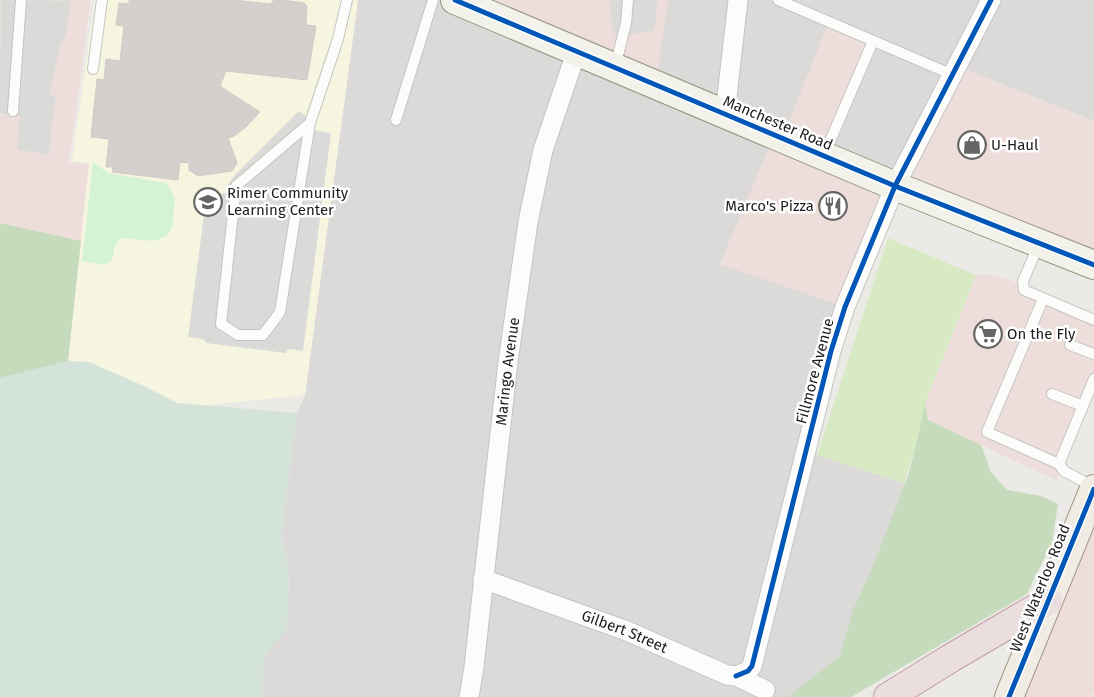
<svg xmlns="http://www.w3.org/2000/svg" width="1094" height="697" viewBox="0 0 1094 697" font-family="'Fira Sans',sans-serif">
<rect width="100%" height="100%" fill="#eceae6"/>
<path fill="#dbdad8" d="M358,0H1094V121L957,66L895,186L720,263L845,307L807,451L922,489L838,690L818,697H262L264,655L287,629L289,571L281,535L297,413L305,395Z"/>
<g fill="#eededb">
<path d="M0,0H91L69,162L92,164L84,238L81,241L0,223Z"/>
<path d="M478,0H668L656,84Z"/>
<path d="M829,22L873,41L824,156L895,186L957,66L1094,121V265L895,186L845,307L720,264L774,135L782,138Z"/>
<path d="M976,275H996L1043,292L1094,319V391L1056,480L928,420L925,404Z"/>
<path d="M1094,489V693L1088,697H1009Z"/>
</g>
<path fill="#f6f6e0" d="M95,0H358L305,395L207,405L177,403L146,387L89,362L68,361L89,163L72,161Z"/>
<g fill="#dadad8">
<path d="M1,0L70,1L66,35L60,45L49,95L56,97L53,115L49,155L17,149L20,116L0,113Z"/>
<path d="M609,0H658L654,31L635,33L627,39L613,33Z"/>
<path d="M299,111L315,123L314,129L317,131L331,133L303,351L289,349L285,353L206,343L205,341L202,339L188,337L207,192L225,194L228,185L233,177Z"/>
</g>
<path fill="#d8eac4" d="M888,238L976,275L925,404L916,445L904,483L817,455Z"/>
<g fill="#c6dbbb">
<path d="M0,223L81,241L68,361L0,378Z"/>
<path d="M925,404L928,420L981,445L991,472L1007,490L1041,496L1058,504L1052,542L1027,594L851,697H788L840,656L853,610L870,573L908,476L916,445Z"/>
</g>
<path fill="#d4e3da" d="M68,361L89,362L146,387L177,403L297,413L281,535L289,571L287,630L264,655L262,697H0V378Z"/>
<path fill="#d3f3d4" d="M93,162L108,173L165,183L171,190L175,200L172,227L167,236L154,241L123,238C113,242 115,253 111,262L103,265L82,261Z"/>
<path fill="#d3d0cd" stroke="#cfccc7" d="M129,0H234L270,4L274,0H283L304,3L307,6L306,25L316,26L307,80L226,71L220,86L260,112L246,127L234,136L228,138L237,163L232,171L198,176L189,170V163L180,162L178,180L112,172L113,167H106L109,139L91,137L97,79L104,80L106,59L120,61L124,26L116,25L119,3L129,4Z"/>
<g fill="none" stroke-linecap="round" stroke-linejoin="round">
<defs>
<g id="service">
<path d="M778,0L953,75"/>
<path d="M615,67L626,23L628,0"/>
<path d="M93,69L102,0"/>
<path d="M13,111L21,0"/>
<path d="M396,120L433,0"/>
<path d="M310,123L236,186L221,324L238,335H263L280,312L310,123L338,39L347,0"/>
<path d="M824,155L873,41"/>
<path d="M1039,244L1023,281L1024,290L1094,320"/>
<path d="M1043,299L987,432L1059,464"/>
<path d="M1070,345L1094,354"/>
<path d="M1094,379L1059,464L1064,471L1094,487"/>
<path d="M1052,394L1083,406"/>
</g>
<g id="minor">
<path d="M725,114L738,0"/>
<path id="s1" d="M483,579L627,631L727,675L736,676L765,690"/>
<path d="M736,676L748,671L752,666L831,351L845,307L895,186L991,0"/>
<path id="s2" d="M469,697L474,667L508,362L528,222L543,150L576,53"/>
</g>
<path id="secondary" d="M455,0L895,186L1094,265"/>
<path id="primary" d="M1009,697L1094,489"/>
<path id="motorway" d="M888,697L951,658L1048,601"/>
</defs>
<use href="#service" stroke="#c5c4c2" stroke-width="12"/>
<use href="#minor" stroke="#c5c4c2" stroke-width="21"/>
<use href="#secondary" stroke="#94967e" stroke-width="30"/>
<use href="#primary" stroke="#a29882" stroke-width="30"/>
<use href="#motorway" stroke="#c29ca7" stroke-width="30"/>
<use href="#service" stroke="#fcfcfb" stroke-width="10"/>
<use href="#minor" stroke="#fcfcfb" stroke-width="19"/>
<use href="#secondary" stroke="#f3f2ea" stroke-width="28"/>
<use href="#primary" stroke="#f0ece4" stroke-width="28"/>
<use href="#motorway" stroke="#eadedf" stroke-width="28"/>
<defs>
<g id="cycleway">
<path d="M455,0L895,186L1094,265"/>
<path d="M736,676L748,671L752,666L831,351L845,307L895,186L991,0"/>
<path d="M1009,697L1094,489"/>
</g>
</defs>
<use href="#cycleway" stroke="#fff" stroke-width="8"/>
<use href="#cycleway" stroke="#0057b8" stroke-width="5"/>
</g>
<defs>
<symbol id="shop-ring" viewBox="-11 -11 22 22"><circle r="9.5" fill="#fff" stroke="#666564" stroke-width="1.5"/><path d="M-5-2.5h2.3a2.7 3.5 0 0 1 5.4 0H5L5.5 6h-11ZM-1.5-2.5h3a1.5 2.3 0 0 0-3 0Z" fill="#666564"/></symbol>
<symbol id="school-ring" viewBox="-11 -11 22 22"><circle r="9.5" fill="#fff" stroke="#666564" stroke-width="1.5"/><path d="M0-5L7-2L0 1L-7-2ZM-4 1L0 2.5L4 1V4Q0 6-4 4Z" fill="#666564"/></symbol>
<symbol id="restaurant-ring" viewBox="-11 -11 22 22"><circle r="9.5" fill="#fff" stroke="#666564" stroke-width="1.5"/><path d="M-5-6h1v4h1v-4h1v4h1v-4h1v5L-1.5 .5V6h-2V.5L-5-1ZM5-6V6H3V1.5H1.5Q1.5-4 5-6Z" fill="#666564"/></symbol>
<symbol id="supermarket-ring" viewBox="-11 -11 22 22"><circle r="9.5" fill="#fff" stroke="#666564" stroke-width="1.5"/><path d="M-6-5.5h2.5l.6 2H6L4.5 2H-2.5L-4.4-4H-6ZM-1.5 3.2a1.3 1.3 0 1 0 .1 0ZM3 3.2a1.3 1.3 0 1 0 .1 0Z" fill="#666564"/></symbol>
</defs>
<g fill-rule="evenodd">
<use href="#shop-ring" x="956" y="129" width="32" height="32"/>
<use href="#school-ring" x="192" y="186" width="32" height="32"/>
<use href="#restaurant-ring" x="817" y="190" width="32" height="32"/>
<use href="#supermarket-ring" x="972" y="318" width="32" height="32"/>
</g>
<g text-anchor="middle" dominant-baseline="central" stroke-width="5" stroke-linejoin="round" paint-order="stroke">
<g font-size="15" fill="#1e1e1e" stroke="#fff">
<text transform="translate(778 123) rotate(23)">Manchester Road</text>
<text transform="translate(815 371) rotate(-75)">Fillmore Avenue</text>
<text stroke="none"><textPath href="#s2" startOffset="328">Maringo Avenue</textPath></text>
<text transform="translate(1040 588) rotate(-68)">West Waterloo Road</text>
<text stroke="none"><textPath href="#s1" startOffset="151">Gilbert Street</textPath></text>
</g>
<g font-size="15" fill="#1e1e1e" stroke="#fff" text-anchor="start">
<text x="991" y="145">U-Haul</text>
<text x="227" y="193">Rimer Community<tspan x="227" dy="17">Learning Center</tspan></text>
<text x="814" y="206" text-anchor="end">Marco's Pizza</text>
<text x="1007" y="334">On the Fly</text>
</g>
</g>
</svg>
